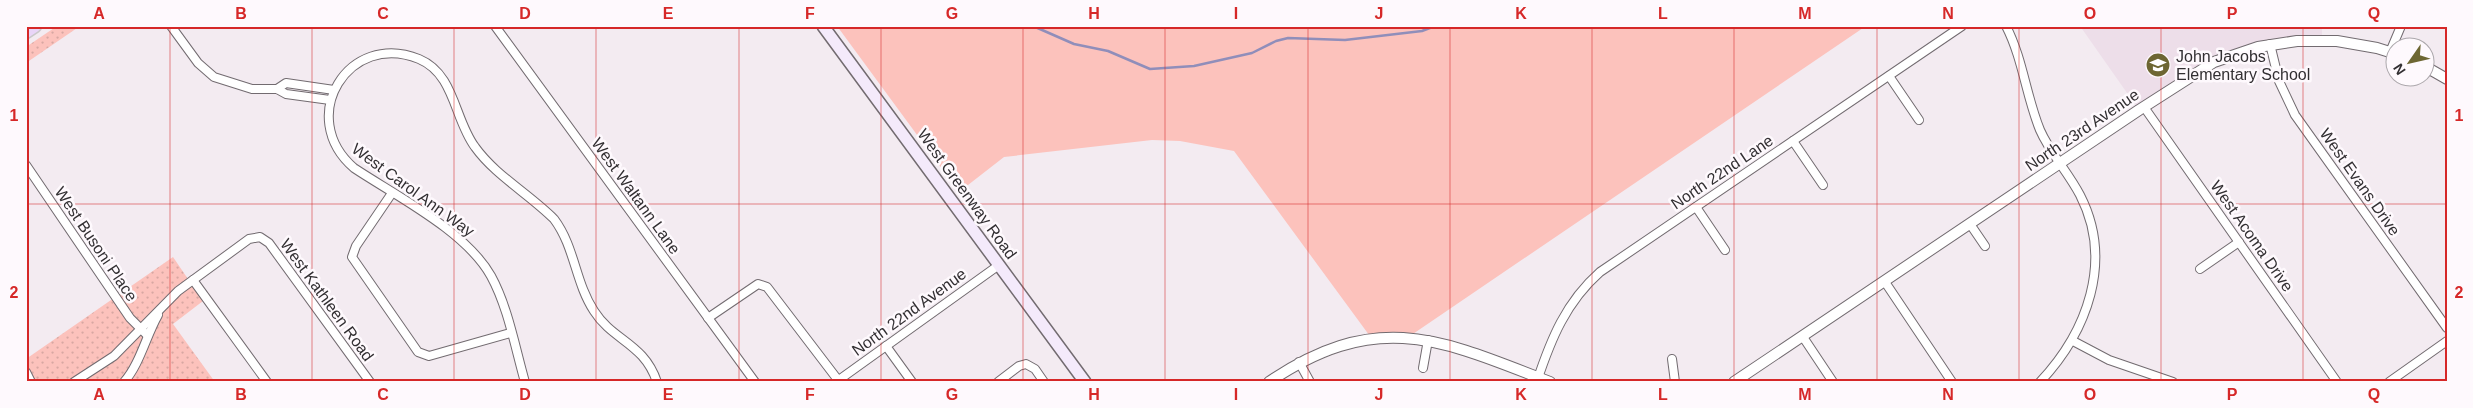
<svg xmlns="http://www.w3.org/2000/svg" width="2473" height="408" viewBox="0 0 2473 408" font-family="Arial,sans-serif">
<defs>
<pattern id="park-dots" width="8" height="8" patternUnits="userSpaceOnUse" patternTransform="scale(1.25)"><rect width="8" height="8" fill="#fcc2bc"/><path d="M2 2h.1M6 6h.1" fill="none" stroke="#d8a7a2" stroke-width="1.8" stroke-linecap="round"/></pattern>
</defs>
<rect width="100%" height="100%" fill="#f3ebf1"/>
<path fill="#eddee9" d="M2080,26H2322V40L2232,55L2139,110Z"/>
<path fill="#fcc2bc" d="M837,26H1866L1407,338L1372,339L1234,151L1180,141L1152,140L1004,157L959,192Z"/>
<g fill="url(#park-dots)">
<path d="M57,26H80L26,63V47Z"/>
<path d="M173,257L203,301L173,324L215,382H26V359Z"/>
</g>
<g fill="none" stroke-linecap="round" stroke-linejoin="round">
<g stroke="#908eba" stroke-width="2.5">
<path d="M1033,26L1074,44L1108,51L1150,69L1194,66L1252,53L1276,41L1288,38L1345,40L1422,31L1435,26"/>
<path d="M1483,26H1489"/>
</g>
<defs>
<g id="minor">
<path d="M171,26L198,63L214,77L252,89H277L286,94L330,100"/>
<path d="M495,26L755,382"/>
<path d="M2006,26C2023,59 2026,96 2040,130C2050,153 2068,172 2080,195C2114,261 2087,332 2040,382"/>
<path d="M2270,44L2279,81L2295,115L2447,328"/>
<path d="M2390,52L2401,26"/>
<path d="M1889,76L1919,120"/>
<path d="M277,89L286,83L334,90"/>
<path d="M2144,107L2337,382"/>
<path d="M1793,141L1823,185"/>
<path d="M26,165L130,318L147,335"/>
<path d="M392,193L356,246L352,257L418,352L429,356L510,333"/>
<path d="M1696,207L1725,250"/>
<path d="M1970,224L1985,246"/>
<path d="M2200,269L2239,242"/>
<path d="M193,280L267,382"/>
<path d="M1885,282L1952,382"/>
<path d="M708,318L758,284L767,287L838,380"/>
<path d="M1803,337L1833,382"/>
<path d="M2073,341L2109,360L2173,382"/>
<path d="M886,346L912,382"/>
<path d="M1672,359L1675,382"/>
<path d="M1299,362L1310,382"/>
<path d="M1423,368L1428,340"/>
<path d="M26,372L31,382"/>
<path d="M1537,381C1551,339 1566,302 1600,272L1962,26"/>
<path d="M74,382L114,356L178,291L249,239L260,237L269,243L370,382"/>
<path d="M124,382C140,364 146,336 158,315"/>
<path d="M525,382C515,347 508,307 491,276C466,231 396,196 354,168C295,117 349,30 419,59C455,74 454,119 475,147C495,175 529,194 554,219C575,247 575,282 594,311C613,341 644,343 657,382"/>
<path d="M836,382L999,265"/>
<path d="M998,382L1019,366L1026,364L1035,369L1044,382"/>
<path d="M2389,382L2447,341"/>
</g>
<g id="tertiary">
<path d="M2426,67L2447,79"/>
<path d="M1269,382C1377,309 1440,339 1550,382"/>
<path d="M1734,382L2139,110L2214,62L2258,47L2297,41H2337L2377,48L2396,54"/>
</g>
<path id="secondary" d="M823,26L1085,382"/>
<path id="primary" d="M26,32L35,26"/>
</defs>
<use href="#minor" stroke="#726b70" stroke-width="10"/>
<use href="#tertiary" stroke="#726b70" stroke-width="12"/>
<use href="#secondary" stroke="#726b70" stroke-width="14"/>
<use href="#primary" stroke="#cac9ca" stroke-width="15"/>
<use href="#minor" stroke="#fff" stroke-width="8"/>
<use href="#tertiary" stroke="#fff" stroke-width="10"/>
<use href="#secondary" stroke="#f4eafb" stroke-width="11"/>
<use href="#primary" stroke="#e9d5f8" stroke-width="12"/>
</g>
<path fill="none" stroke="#d62828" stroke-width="1" stroke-opacity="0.55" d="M170,26V382M312,26V382M454,26V382M596,26V382M739,26V382M881,26V382M1023,26V382M1165,26V382M1308,26V382M1450,26V382M1592,26V382M1734,26V382M1877,26V382M2019,26V382M2161,26V382M2303,26V382M26,204H2447"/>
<defs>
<symbol id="school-disc" viewBox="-11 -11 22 22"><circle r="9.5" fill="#6d6632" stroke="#fef9fd"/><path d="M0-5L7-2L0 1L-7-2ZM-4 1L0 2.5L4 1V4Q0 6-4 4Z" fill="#fff"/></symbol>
</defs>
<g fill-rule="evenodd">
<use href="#school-disc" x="2144" y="51" width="28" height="28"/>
</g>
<g text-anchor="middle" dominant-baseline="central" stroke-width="5" stroke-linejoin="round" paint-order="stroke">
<g font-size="16" fill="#322f32" stroke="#fef9fd" text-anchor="start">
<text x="2176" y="56">John Jacobs<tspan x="2176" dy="18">Elementary School</tspan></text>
</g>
<g font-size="16" fill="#322f32" stroke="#fef9fd">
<text transform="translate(2082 130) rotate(-34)">North 23rd Avenue</text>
<text transform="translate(1722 172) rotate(-34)">North 22nd Lane</text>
<text transform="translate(2360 182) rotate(55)">West Evans Drive</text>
<text transform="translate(413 190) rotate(36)">West Carol Ann Way</text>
<text transform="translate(967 194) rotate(54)">West Greenway Road</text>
<text transform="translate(636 196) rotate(54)">West Waltann Lane</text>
<text transform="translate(2252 236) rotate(55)">West Acoma Drive</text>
<text transform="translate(96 244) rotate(56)">West Busoni Place</text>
<text transform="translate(327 300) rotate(54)">West Kathleen Road</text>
<text transform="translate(909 312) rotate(-36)">North 22nd Avenue</text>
</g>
</g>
<rect width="2473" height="408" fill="none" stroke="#fef9fd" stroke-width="55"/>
<g transform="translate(2410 62) rotate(236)"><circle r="24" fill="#fef9fd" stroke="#aca8ac"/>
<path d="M0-4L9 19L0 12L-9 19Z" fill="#6d6632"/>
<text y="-8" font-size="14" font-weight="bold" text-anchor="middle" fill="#322f32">N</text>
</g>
<rect x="28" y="28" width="2418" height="352" fill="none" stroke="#d62828" stroke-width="2"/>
<g font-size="16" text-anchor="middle" font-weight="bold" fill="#d62828">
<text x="99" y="19">A</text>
<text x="241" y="19">B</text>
<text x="383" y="19">C</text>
<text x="525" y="19">D</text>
<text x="668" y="19">E</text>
<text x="810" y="19">F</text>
<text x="952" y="19">G</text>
<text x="1094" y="19">H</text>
<text x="1236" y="19">I</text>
<text x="1379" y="19">J</text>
<text x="1521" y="19">K</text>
<text x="1663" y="19">L</text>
<text x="1805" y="19">M</text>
<text x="1948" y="19">N</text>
<text x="2090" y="19">O</text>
<text x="2232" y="19">P</text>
<text x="2374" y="19">Q</text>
<text x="14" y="121">1</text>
<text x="2459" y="121">1</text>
<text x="14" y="298">2</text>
<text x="2459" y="298">2</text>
<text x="99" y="400">A</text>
<text x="241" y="400">B</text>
<text x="383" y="400">C</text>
<text x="525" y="400">D</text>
<text x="668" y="400">E</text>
<text x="810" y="400">F</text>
<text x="952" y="400">G</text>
<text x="1094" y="400">H</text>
<text x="1236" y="400">I</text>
<text x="1379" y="400">J</text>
<text x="1521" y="400">K</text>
<text x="1663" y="400">L</text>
<text x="1805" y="400">M</text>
<text x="1948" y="400">N</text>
<text x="2090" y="400">O</text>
<text x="2232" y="400">P</text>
<text x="2374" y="400">Q</text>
</g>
</svg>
